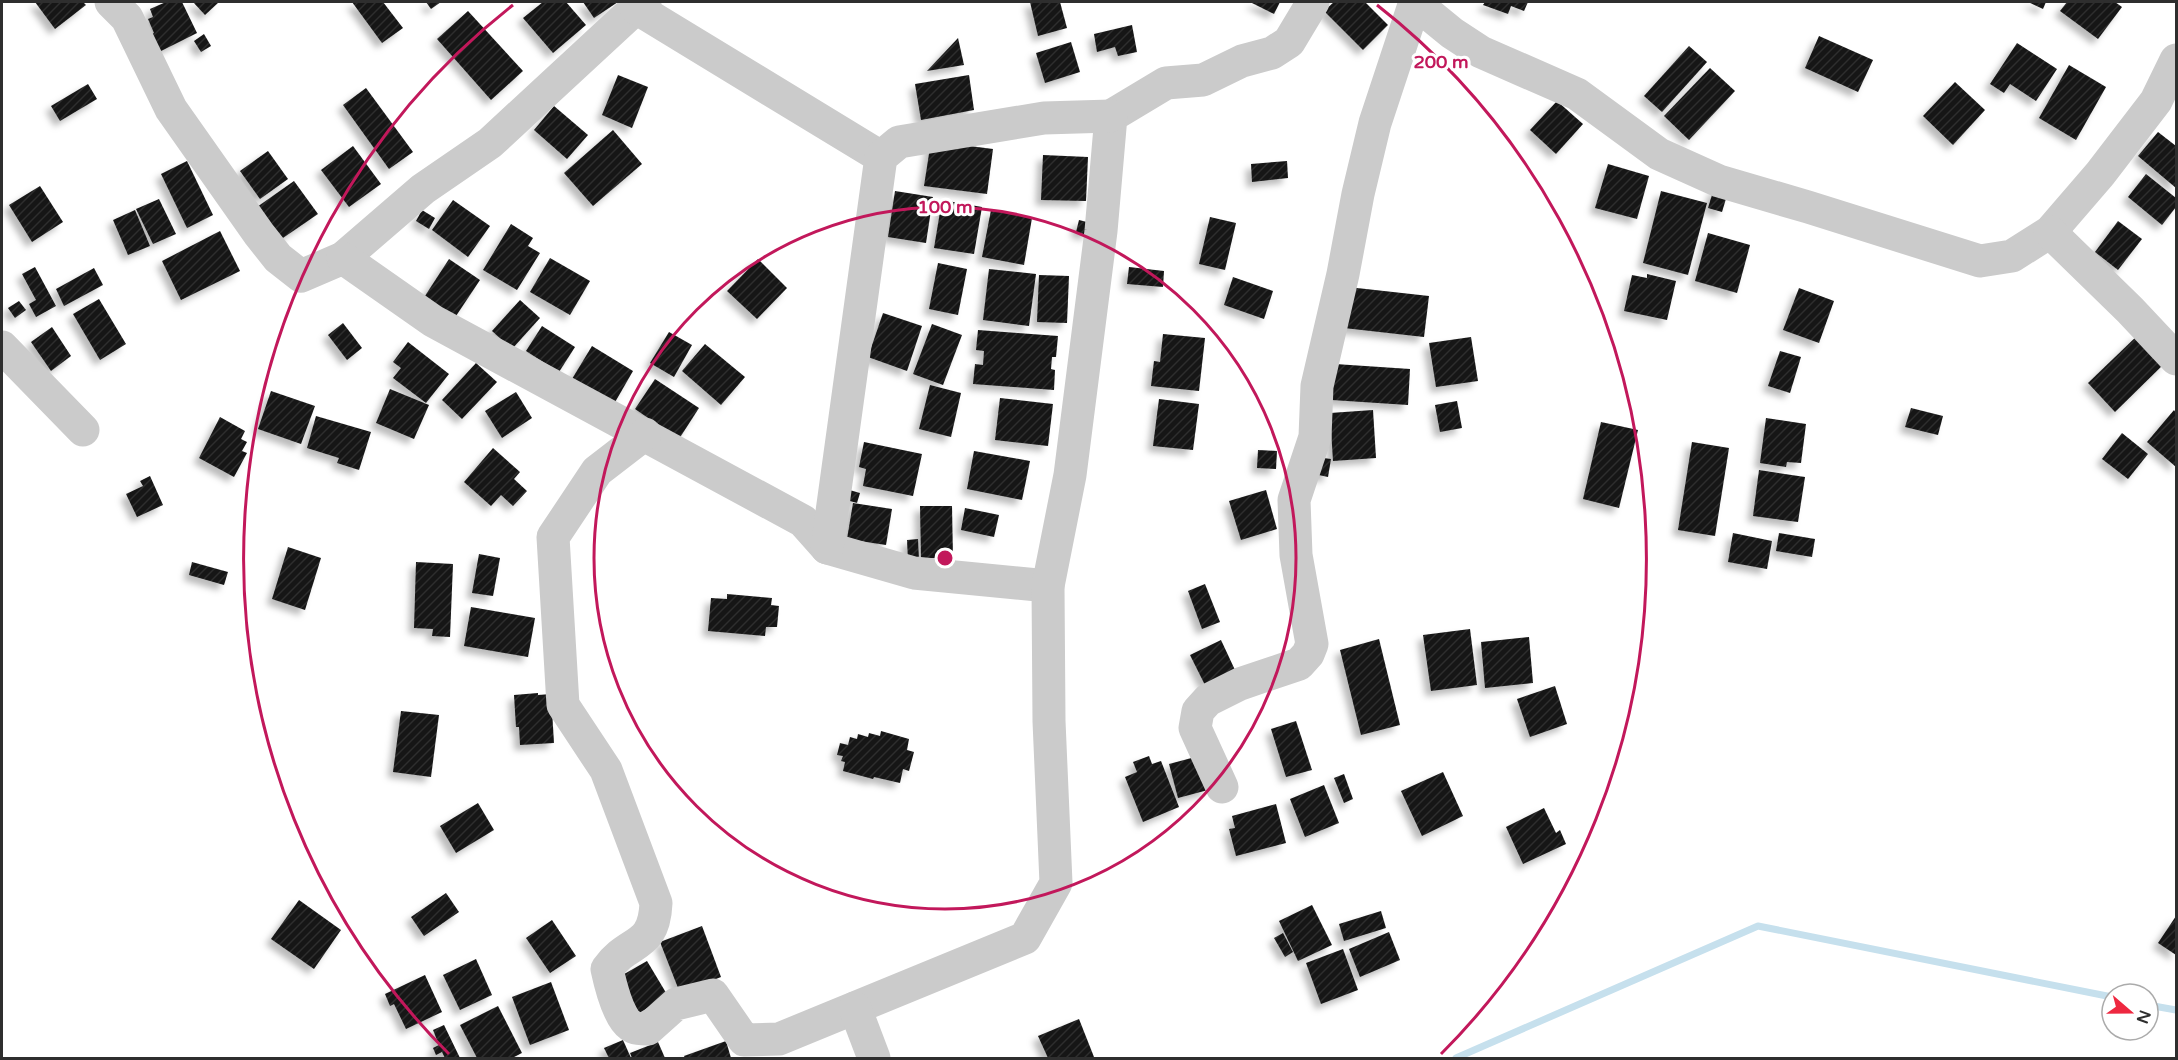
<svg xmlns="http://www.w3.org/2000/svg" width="2178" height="1060" viewBox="0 0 2178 1060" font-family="'Varela Round',sans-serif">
<defs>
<pattern id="building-hatch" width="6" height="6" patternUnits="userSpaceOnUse" patternTransform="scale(1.5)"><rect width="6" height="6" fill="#151515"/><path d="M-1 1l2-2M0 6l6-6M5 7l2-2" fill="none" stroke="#2f2f2f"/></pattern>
<filter id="shadow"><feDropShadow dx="-5.5" dy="5.5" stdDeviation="3" flood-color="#0004"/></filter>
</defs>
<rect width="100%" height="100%" fill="#fff"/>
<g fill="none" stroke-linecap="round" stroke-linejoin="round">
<g stroke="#c6e0ed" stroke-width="7">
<path d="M2148,1005L2176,1010"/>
<path d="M1456,1058L1758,926L2112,997"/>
</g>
</g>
<g fill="url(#building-hatch)" filter="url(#shadow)">
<path d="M35,2H83L86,5L55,29Z"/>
<path d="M166,2H182L197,33L157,53L149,36L154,33L148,19L153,17L150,9Z"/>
<path d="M193,2H219L205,15Z"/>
<path d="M352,2H383L403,28L382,43Z"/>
<path d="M426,2H441L431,9Z"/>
<path d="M543,2H566L586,25L553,53L523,18Z"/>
<path d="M583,2H618L594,18Z"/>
<path d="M1030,2H1060L1067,28L1038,36Z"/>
<path d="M1250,2H1280L1274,14Z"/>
<path d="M1334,2H1365L1388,25L1363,50L1324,11Z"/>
<path d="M1485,2H1528L1524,11L1511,6L1508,14L1483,5Z"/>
<path d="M2028,2H2046L2043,9Z"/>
<path d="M2067,2H2115L2122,7L2098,39L2060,11Z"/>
<path d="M468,11L523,71L491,100L437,39Z"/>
<path d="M1132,25L1137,52L1118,56L1115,47L1097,52L1094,34Z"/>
<path d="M204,34L211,46L201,52L194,41Z"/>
<path d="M1819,36L1873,60L1858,92L1805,68Z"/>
<path d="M958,38L964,65L927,71Z"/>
<path d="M1071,42L1080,72L1045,83L1036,53Z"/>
<path d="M2017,43L2057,69L2036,101L2010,84L2004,93L1990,84Z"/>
<path d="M1689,46L1707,62L1662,112L1644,96Z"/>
<path d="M2069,65L2106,87L2076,140L2039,118Z"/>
<path d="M1710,68L1735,91L1689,140L1664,116Z"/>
<path d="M618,75L648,87L632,128L602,115Z"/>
<path d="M969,75L974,110L921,120L915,84Z"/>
<path d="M1955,82L1985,110L1953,145L1923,116Z"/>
<path d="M88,84L97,99L60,121L51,106Z"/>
<path d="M366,88L413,152L389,169L343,105Z"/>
<path d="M1557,101L1583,124L1556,154L1530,130Z"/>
<path d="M554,106L588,135L567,159L534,130Z"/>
<path d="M613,130L642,164L593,206L564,173Z"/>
<path d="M2158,132L2176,146V188L2138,156Z"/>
<path d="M931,141L993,149L987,194L924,186Z"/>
<path d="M353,146L381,184L349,207L321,170Z"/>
<path d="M268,151L288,179L260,199L240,171Z"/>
<path d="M1043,155L1088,157L1086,201L1041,200Z"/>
<path d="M187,161L213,215L187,228L161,174Z"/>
<path d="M1287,161L1288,178L1252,182L1251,164Z"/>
<path d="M1608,164L1649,176L1637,219L1595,208Z"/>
<path d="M2146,174L2176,198V207L2162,225L2128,197Z"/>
<path d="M294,181L318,214L280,240L257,207Z"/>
<path d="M40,186L63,222L32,242L9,205Z"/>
<path d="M1714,188L1728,192L1722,212L1708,208Z"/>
<path d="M895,191L933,197L926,243L888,237Z"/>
<path d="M1661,191L1707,203L1688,275L1643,263Z"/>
<path d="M159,199L176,234L153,244L136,209Z"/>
<path d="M453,200L490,226L468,257L432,230Z"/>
<path d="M942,200L982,207L974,254L934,248Z"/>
<path d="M135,210L150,246L128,255L113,220Z"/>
<path d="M422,210L435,218L429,229L416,221Z"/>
<path d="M991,210L1032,218L1024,265L982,257Z"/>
<path d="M1210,217L1236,223L1225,270L1199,264Z"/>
<path d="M1079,220L1091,223L1087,235L1076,232Z"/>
<path d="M2118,221L2142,239L2118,270L2095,252Z"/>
<path d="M511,224L533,238L528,246L540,253L517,290L483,270Z"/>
<path d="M220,231L240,271L181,300L162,261Z"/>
<path d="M1708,233L1750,245L1737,293L1695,281Z"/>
<path d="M550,258L590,281L570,315L530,292Z"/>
<path d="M449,259L480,280L454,319L423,299Z"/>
<path d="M758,259L787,288L757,319L727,291Z"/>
<path d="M938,263L967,269L958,315L929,309Z"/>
<path d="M35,267L56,306L36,317L29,304L36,300L22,274Z"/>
<path d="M1129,267L1164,271L1163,287L1127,284Z"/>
<path d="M94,268L103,285L64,306L56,289Z"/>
<path d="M989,269L1036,274L1029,326L983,320Z"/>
<path d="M1647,274L1676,281L1667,320L1624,311L1632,275L1647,278Z"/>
<path d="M1039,275L1069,276L1067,323L1037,322Z"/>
<path d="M1233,277L1273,291L1264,319L1224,305Z"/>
<path d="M1348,287L1429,296L1424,337L1344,328Z"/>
<path d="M1799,288L1834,301L1819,343L1783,330Z"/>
<path d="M99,299L126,344L100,360L73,314Z"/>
<path d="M520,300L540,318L512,349L492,331Z"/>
<path d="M19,301L26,310L15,318L8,308Z"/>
<path d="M883,313L922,326L907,371L868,357Z"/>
<path d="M343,323L362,348L347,360L328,335Z"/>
<path d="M932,324L962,335L943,385L913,374Z"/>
<path d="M542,326L575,347L559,372L526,351Z"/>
<path d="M52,327L71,356L51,371L31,342Z"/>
<path d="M978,330L1058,336L1056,357H1052L1051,369L1055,370L1054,390L973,384L975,364L983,365L984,351L976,350Z"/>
<path d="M669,332L692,345L674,377L650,363Z"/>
<path d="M1163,334L1205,338L1199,391L1151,386L1154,361L1160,362Z"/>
<path d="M2139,334L2166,362L2115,412L2088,383Z"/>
<path d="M1471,337L1478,381L1436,387L1429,343Z"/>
<path d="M408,342L449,374L426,403L393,378L401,368L393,362Z"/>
<path d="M705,344L745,377L721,405L682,371Z"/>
<path d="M592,346L633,371L614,404L572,379Z"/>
<path d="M1780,351L1801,357L1790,393L1768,386Z"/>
<path d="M476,363L497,382L462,419L442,400Z"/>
<path d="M1335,364L1410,369L1408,405L1332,400Z"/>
<path d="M655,379L699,408L679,439L635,409Z"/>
<path d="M930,385L961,393L951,437L919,429Z"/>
<path d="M390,389L429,405L414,439L376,423Z"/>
<path d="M271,391L315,406L301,444L258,429Z"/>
<path d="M516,392L532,418L502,438L485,411Z"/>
<path d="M1000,398L1053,404L1048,446L995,440Z"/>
<path d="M1159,399L1199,404L1193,450L1153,446Z"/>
<path d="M1457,401L1462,428L1440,432L1435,405Z"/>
<path d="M1911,408L1943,416L1938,435L1905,427Z"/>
<path d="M1373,410L1376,458L1333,461L1330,413Z"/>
<path d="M2174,410L2176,413V467L2147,442Z"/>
<path d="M316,416L371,432L359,470L337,463L339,458L307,448Z"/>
<path d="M220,417L245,431L241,439L247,442L242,451L247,453L234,477L199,458Z"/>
<path d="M1766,418L1806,424L1801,463L1787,462L1786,467L1760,463Z"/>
<path d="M1601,422L1638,430L1619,508L1583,499Z"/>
<path d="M2122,433L2148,454L2128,479L2102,459Z"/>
<path d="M864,442L922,454L913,496L863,486L866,469L859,467Z"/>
<path d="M1692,442L1729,448L1715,536L1678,530Z"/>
<path d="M493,448L520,472L514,479L527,491L513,506L501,495L491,506L464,482Z"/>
<path d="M1258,450L1277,451L1276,469L1257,468Z"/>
<path d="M974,451L1030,461L1022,500L967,489Z"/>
<path d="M1316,457L1331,459L1328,477L1314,474Z"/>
<path d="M1759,470L1805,477L1798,522L1753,516Z"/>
<path d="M150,476L163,505L137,517L126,494L143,486L140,481Z"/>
<path d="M846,489L860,493L857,503L843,499Z"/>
<path d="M1266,490L1277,529L1241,540L1229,501Z"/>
<path d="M853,503L892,509L886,545L847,539Z"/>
<path d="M920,506H952L953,558H921Z"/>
<path d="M965,508L999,515L994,537L961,530Z"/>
<path d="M1733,533L1772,541L1767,569L1728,562Z"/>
<path d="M1779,533L1815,539L1812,557L1776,551Z"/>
<path d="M918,539L919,560L908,561L907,540Z"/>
<path d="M288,547L321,558L305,610L272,599Z"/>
<path d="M479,554L500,558L493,596L472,593Z"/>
<path d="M192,562L228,572L224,585L189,575Z"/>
<path d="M416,562L453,564L450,637L432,636L433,629L414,628Z"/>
<path d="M1205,584L1220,622L1202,629L1188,591Z"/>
<path d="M727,594L772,598L771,605L779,606L777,627H766L765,636L708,631L711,598L727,599Z"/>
<path d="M471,607L535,618L528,657L464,646Z"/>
<path d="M1470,629L1477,685L1431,691L1423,635Z"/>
<path d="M1529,637L1533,683L1485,688L1481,642Z"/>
<path d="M1379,639L1400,725L1361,735L1340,650Z"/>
<path d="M1221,640L1235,670L1205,685L1190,655Z"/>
<path d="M1555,686L1567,724L1530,737L1517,699Z"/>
<path d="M538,693V695L551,694L554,743L520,745L519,727H516L514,695Z"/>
<path d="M401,711L439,715L431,777L393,772Z"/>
<path d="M1296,721L1312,770L1286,777L1271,729Z"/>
<path d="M881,731L909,739L907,750L914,752L909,771L903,769L900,783L874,777L873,779L843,771L845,762L841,761L843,756L837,755L840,743L848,745L850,737L857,739L858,734L868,737L869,733L880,736Z"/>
<path d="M1149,756L1152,764L1161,761L1179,807L1143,822L1125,777L1137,772L1133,762Z"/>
<path d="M1199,756L1208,790L1178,798L1169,764Z"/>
<path d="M1443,772L1463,816L1422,836L1401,791Z"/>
<path d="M1344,774L1353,799L1344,803L1334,778Z"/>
<path d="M1324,785L1339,823L1305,837L1290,799Z"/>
<path d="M478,803L494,830L456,853L440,826Z"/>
<path d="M1276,804L1286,843L1236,856L1229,829L1235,828L1232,816Z"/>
<path d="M1544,808L1556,833L1560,830L1566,844L1523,864L1506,827Z"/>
<path d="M446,893L459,912L424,936L411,917Z"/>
<path d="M299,900L341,930L314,969L271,939Z"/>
<path d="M1312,905L1332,945L1298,961L1279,921Z"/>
<path d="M1381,911L1386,928L1344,941L1339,924Z"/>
<path d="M2176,916V955L2158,943Z"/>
<path d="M552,920L576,956L550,973L526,938Z"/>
<path d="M702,926L721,977L680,993L660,942Z"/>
<path d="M1389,932L1400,960L1360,977L1349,949Z"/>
<path d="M1283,933L1293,952L1285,957L1274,938Z"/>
<path d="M1343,949L1358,990L1321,1004L1306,963Z"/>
<path d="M476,959L492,995L460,1010L443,975Z"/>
<path d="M647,961L668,996L639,1013L619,977Z"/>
<path d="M425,975L442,1012L406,1029L394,1004L390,1006L385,994Z"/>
<path d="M551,982L569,1030L530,1045L512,997Z"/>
<path d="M498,1006L522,1053L512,1058H477L460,1025Z"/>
<path d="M1079,1019L1094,1057L1090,1058H1048L1038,1036Z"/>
<path d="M444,1025L460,1058H445L442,1052L436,1055L433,1048L439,1045L433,1030Z"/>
<path d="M623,1040L631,1058H609L604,1048Z"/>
<path d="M726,1041L731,1058H685L684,1056Z"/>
<path d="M658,1042L665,1058H632L630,1053Z"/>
</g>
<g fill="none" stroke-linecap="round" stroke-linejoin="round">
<g stroke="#cbcbcb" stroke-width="33">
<path d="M111,2L127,18L171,109L259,234L278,258L301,276L343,258L423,189L490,143L636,8L645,2"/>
<path d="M1414,2L1452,33L1481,52L1577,94L1659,154L1719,181L1808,207L1980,261L2012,256L2050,232L2100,174L2156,101L2176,60"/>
<path d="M636,8L881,157"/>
<path d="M2050,232L2130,310L2176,359"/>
<path d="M343,258L433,321L803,521L827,548L914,573L1048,586"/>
<path d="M2,347L83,430"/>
<path d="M645,434L597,471L553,537L563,705L606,770L656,903C654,950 629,938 607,969C610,983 618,1017 630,1025C635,1029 642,1029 648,1029L676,1004L713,995L744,1040L779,1039L1025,938L1056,883L1049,721L1048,586L1070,475L1101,231L1111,116L1166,83L1203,80L1242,61L1272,53L1289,42L1313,2"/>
<path d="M827,548L881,157L899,142L1044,118L1111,116"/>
<path d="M1222,787L1195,728L1198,711L1208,700L1240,684L1299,664L1308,654L1312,644L1296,555L1294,500L1315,437L1317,386L1343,274L1358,194L1375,123L1415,2"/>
<path d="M855,1008L874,1058"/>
</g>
</g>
<g fill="none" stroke="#c2185b" stroke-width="3">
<circle cx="945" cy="558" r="351"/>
<path d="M449 1054A702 702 0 0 1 513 5M1377 5A702 702 0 0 1 1441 1054"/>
</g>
<circle cx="945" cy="558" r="9" fill="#c2185b" stroke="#fff" stroke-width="3"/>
<g font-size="18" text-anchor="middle" font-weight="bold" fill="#c2185b" stroke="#fff" stroke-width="6" stroke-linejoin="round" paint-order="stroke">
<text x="1441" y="68">200 m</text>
<text x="945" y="213">100 m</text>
</g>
<rect width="2178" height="1060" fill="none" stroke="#2e2e2e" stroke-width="6"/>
<g transform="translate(2130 1012) rotate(110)"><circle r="28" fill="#ffffff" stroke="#ababab" stroke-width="1.5"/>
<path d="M0-4.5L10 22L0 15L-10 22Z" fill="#ee2840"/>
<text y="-9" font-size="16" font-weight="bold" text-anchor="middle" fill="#2e2e2e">N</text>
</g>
</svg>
